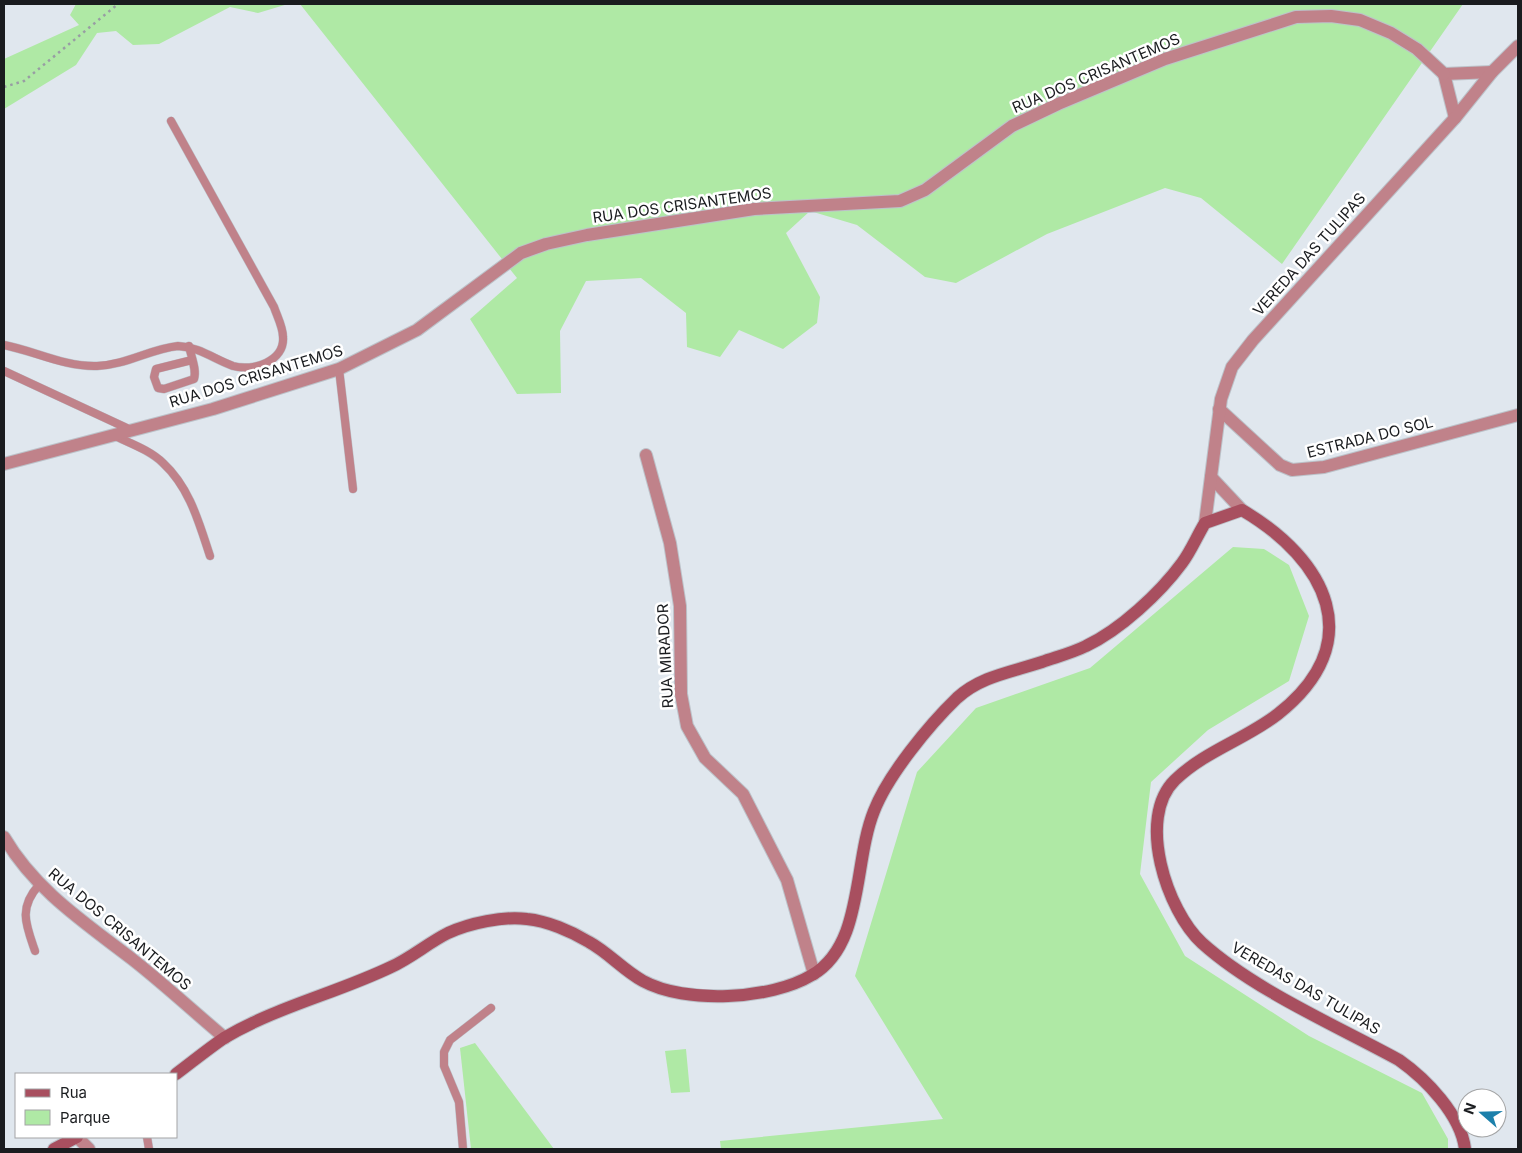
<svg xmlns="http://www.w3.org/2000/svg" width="1522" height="1153" viewBox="0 0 1522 1153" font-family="Inter,sans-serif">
<rect width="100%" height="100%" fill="#e0e7ee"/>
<g fill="#afe9a5">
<path d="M76,4H288L258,13L230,7L159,44L133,45L116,31L97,33L76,65L4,109V59L79,25L70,15Z"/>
<path d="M300,4H1463L1282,264L1201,198L1165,188L1047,234L956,283L925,277L857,225L810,211L786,233L820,297L817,323L783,349L739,330L720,357L687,347L686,313L641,278L586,281L560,331L561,393L517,394L470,319L517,278Z"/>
<path d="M1233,547L1264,549L1289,565L1309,616L1289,681L1208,730L1151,782L1140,874L1185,956L1309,1036L1422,1093L1448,1139V1149H721L720,1141L943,1119L855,976L917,772L976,708L1090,668Z"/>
<path d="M475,1043L554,1149H471L460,1048Z"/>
<path d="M686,1049L690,1092L671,1093L665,1051Z"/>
</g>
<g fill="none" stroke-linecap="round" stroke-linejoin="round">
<defs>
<g id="service">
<path d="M4,345C35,351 64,367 97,366C126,365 150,349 178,346C199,347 214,359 233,366C253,372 285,361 283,337C283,327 277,316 274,307L171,121"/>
<path d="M189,346C191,356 197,370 194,379L164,389L158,388L154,377L156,369L192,360"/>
<path d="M339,369L353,489"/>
<path d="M4,371L131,430"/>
<path d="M113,435C129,443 150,450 163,463C190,488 199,523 210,556"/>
<path d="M35,951C26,925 18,908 39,885"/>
<path d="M147,1137L149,1149"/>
<path d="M463,1149L459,1102L444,1066V1052L450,1040L491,1008"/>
</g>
<g id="minor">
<path d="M1444,74L1492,72"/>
<path d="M1444,74L1455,118"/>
<path d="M1219,409L1280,465L1292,470L1324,467L1518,415"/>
<path d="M646,455L670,543L680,606L681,694L687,726L705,758L743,794L787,880L814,974"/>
<path d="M4,464L213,409L339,369L417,330L521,253L546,244L587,235L754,209L900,201L925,190L1012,126L1058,104L1165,59L1296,17L1331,16L1360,20L1391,33L1417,49L1444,74"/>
<path d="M1211,477L1242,510"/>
<path d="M1205,523L1221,399L1232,367L1253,340L1455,118L1492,72L1518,46"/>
<path d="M4,837C35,890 84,922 132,959C164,984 194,1012 225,1038"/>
<path d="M77,1137L89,1149"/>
</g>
<g id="secondary">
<path d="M176,1074C192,1062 208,1049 224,1038C276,1007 337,993 391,967C411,958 428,943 448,933C470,923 503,916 527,919C547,921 571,931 589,942C609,953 623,970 643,981C685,1004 771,1000 812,975C864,945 853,863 874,811C888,775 929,725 957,698C981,676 1012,672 1042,662C1056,657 1072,653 1086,646C1120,630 1160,593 1182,563C1191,551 1197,536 1205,523L1242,510C1327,560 1369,642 1278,714C1246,739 1205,751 1175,780C1136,818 1167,911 1202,943C1254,990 1337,1026 1399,1060C1426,1079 1461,1115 1465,1149"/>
<path d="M54,1149L77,1137"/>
</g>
</defs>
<use href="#service" stroke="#bcc2c9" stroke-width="9"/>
<use href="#minor" stroke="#bcc2c9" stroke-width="14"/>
<use href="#secondary" stroke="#bcc2c9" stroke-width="14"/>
<path stroke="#989da3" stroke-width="2.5" stroke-dasharray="2.5 4" stroke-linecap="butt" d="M4,87L24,81L118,4"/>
<use href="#service" stroke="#c0828a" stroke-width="8"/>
<use href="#minor" stroke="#c0828a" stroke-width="12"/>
<use href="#secondary" stroke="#a84f5f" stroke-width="12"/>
</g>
<g text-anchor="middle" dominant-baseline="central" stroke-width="5" stroke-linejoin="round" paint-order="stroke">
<g font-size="15" fill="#1a1c1f" stroke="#fff">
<text transform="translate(1096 73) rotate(-23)">RUA DOS CRISANTEMOS</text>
<text transform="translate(682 205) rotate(-8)">RUA DOS CRISANTEMOS</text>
<text transform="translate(1309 254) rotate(-48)">VEREDA DAS TULIPAS</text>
<text transform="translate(256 376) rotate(-17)">RUA DOS CRISANTEMOS</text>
<text transform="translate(1370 437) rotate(-14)">ESTRADA DO SOL</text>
<text transform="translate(665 656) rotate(-93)">RUA MIRADOR</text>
<text transform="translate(120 929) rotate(40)">RUA DOS CRISANTEMOS</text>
<text transform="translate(1306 988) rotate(30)">VEREDAS DAS TULIPAS</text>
</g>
</g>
<rect width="1522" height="1153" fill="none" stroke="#1a1c1f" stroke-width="10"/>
<rect x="15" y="1073" width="162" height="65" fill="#ffffff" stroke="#a3a4a5"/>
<rect x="25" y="1089" width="25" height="8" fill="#a84f5f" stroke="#a3a4a5"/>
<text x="60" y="1098" font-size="15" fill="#1a1c1f">Rua</text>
<rect x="25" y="1110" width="25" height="15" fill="#afe9a5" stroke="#a3a4a5"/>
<text x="60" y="1123" font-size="15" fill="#1a1c1f">Parque</text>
<g transform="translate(1482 1113) rotate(290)"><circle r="24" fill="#ffffff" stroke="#a3a4a5"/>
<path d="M0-4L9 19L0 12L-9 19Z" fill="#1c80ab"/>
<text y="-8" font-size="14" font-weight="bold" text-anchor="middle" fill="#1a1c1f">N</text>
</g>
</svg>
